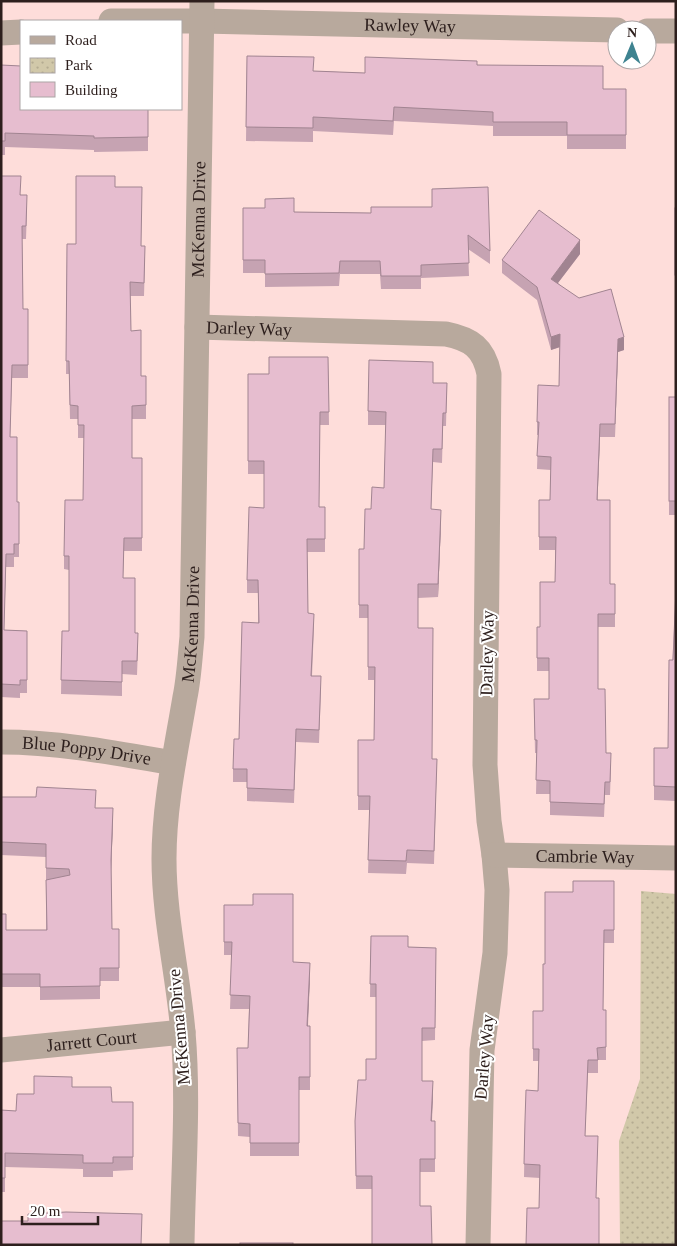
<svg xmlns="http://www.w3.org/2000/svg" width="677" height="1246" viewBox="0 0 677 1246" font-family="Georgia,serif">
<defs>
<pattern id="park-dots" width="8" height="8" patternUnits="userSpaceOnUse" patternTransform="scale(1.25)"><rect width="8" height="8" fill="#d1c8a9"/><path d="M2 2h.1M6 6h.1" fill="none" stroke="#b4ab91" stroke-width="1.8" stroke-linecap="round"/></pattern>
</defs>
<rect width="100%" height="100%" fill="#feddda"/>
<path fill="url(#park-dots)" d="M641,891L676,894V1245H620L619,1141L640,1079Z"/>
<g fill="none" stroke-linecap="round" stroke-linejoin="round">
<g stroke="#b8a99d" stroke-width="25">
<path id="s1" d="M111,21H202L617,30"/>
<path d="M647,31H676"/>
<path d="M1,33L21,32"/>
<path id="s2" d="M197,327L446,334C471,339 484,348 489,374L485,765L489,821L494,855L497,890L495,953L482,1050L478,1245"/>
<path id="s3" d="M1,742C59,742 116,753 173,763"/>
<path id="s4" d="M494,855L676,858"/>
<path id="s5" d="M1,1050L183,1032"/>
<path id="s6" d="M182,1245C183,1175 189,1101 183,1032C178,974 164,917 164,859C164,804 176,751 185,697C189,678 190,657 192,637L202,1"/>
</g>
</g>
<g fill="#c6a3b2">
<path d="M247,56L314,71L365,73L477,65L603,89H626V149H567V136H493V126L394,121L393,135L313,131V142L246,141Z"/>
<path d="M1,65L148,137V151L94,152V150L5,147V155H1Z"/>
<path d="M1,176L21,195L27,209L26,239H22L23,309H28V378H12L10,437L17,502H19V557H14V567H6L4,630L27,631V693H20V698L1,697Z"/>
<path d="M115,187L141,246L145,260L144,296H130L131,331L141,376H146V419H132V458H142V551H124L123,578L138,647L137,675L122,674V696L61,694L62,631H69V570L64,569V556L83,500L84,438H78V419H70L69,374H66L67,244H76Z"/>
<path d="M432,189L490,251V264L468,249L469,276L421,278V289H381L380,274H340L339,286L265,287V273H243V208L294,212L371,213L432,207Z"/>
<rect x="675" y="208" width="1" height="81"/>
<path d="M580,254L558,283L624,350L618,352L615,437H600L597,500L610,584H615V627H598V689L606,753L611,766L610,795H605L604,817L550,815V794H536L537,753H535L534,699H549V671H537V627H540L555,582V550H539V500H550L551,470L537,469L538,435H537V422L559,386L560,347L551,350L537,300L502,273V260Z"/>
<path d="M328,357L329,425H320L319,507H325V552H307L308,613L314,627L312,676L321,689L319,743L296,742L294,803L247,801V782H233V769L239,739L258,623V593H247V580L264,508V474H248V374H269Z"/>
<path d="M433,383H447L446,426H443L442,463L433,462L431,509L441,523L438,597L418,598V628L432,759H437L434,864L407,863L406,874L368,873L370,810H358V740H374V680H368V618H359V549H364L371,509L384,488L386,425H368V411Z"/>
<rect x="669" y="397" width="7" height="118"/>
<path d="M676,589V801L654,800V748H668Z"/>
<path d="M1,797L96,808L113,821L111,870L112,929H119V981H100V999L40,1000V987H1V914L6,930H46V857L1,855Z"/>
<path d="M614,881V943H604L603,1010H606V1060H598V1073H588L585,1136L539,1208L540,1178L524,1177L525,1120L538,1091L539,1061H533V1011H543L545,964L573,892Z"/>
<path d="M224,905L310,976L308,1026H310V1090H299V1156H250V1137L238,1136L237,1048H248L249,1009H230L232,955H224Z"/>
<path d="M371,936L408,947L436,948L435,1040L422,1041V1081L433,1094L432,1121H435V1172H420V1206L432,1245L372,1189H356L355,1121L366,1080L376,1059V997H370Z"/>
<path d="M72,1087L112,1102H133V1170L113,1171V1177H83V1169L5,1167V1192H1V1110L16,1111Z"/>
</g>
<g fill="#a18491">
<path d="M580,240V254L551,292V279Z"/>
<path d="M560,334V347L551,350V337Z"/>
<path d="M624,337V350L618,352L615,437L618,339Z"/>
<path d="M600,424V437L597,513V500Z"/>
<path d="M441,510V523L438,597V584Z"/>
<path d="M113,808V821L111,873V860Z"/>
<path d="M310,963V976L307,1039V1026Z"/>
<path d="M433,1081V1094L431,1134V1121Z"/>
</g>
<g fill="#e6bdcf" stroke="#a18491">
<path d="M247,56L314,57L313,71L365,73V57L477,61V65L603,66V89H626V135H567V122H493V112L394,107L393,121L313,117V128L246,127Z"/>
<path d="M1,65L21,66V109H148V137L94,138V136L5,133V141H1Z"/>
<path d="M1,176H21L20,195H27L26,226H22L23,309H28V365H12L10,437H17V502H19V544H14V554H6L4,630L27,631V680H20V685L1,684Z"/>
<path d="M76,176H115V187H142L141,246H145L144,283L130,282L131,331L141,330V376H146V405L132,406V458H142V538H124L123,578H135V633H138L137,661H122V682L61,680L62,631H69V556H64L65,500H83L84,425H78V406L70,405L69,361H66L67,244H76Z"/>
<path d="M488,187L490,251L468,235L469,263L421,265V276H381L380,261H340L339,273L265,274V260H243V208H265V199L294,198V212L371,213V207H432V189Z"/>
<rect x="675" y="208" width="1" height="67"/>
<path d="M539,210L580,240L551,279L579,298L611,289L624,337L618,339L615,424H600L597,500H610V584H615V614H598V689H605L606,753H611L610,782H605L604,804L550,802V781L536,780L537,740H535L534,699H549V658H537V627H540V582H555L556,537H539V500H550L551,457L537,456L539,422H537L538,385L559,386L560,334L551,337L537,287L502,260Z"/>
<path d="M269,357H328L329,412H320L319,507H325V539H307L308,613L314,614L311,676H321L319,730L296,729L294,790L247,788V769H233L234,739H239L242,622L259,623L258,580H247L249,507L264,508V461H248V374H269Z"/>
<path d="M369,360L433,362V383H447L446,413H443L442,449H433L431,509L441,510L438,584H418V628H433L432,759H437L434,851L407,850L406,861L368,860L370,796H358V740H374L375,667H368V605H359V549H364L365,509H371L372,487L384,488L386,412L368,411Z"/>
<rect x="669" y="397" width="7" height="104"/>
<path d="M676,589V787L654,786V748H668L669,660H673Z"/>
<path d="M37,787L96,790L95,808H113L111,860L112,929H119V968H100V986L40,987V974H1V914H6V930H47L46,880L70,875L69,869L46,868V844L1,842V797H36Z"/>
<path d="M573,881H614V930H604L603,1010H606V1047L597,1048L598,1060H588L585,1136H598L596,1198H599V1245H526L527,1208H539L540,1165L524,1164L525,1120L526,1090L538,1091L539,1049H533V1011H543V964H545V892H573Z"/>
<path d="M253,894H293V962L310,963L307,1026H310V1077H299V1143H250V1124L238,1123L237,1048H248L250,996L230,995L232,942H224V905H253Z"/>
<path d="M371,936H408V947L436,948L435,1028H422V1081H433L431,1121H435V1159H420V1206H431L432,1245H372V1176H356L355,1121L358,1080H366V1059H376V984H370Z"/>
<path d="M34,1076L72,1077V1087H111L112,1102H133V1157H113V1163H83V1155L5,1153V1178H1V1110L16,1111L17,1094H34Z"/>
<path d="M66,1212L142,1214L141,1245H1V1221H28V1214Z"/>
<rect x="240" y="1243" width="53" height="2"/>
</g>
<g text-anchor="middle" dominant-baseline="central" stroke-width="4" stroke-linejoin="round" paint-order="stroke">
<g font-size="18" fill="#2d1f1d" stroke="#fff">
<text stroke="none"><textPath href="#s1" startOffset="299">Rawley Way</textPath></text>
<text stroke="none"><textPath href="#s6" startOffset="1029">McKenna Drive</textPath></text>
<text stroke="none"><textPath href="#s2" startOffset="52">Darley Way</textPath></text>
<text stroke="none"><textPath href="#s6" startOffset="624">McKenna Drive</textPath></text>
<text transform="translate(487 653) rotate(-89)">Darley Way</text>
<text stroke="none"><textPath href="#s3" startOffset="86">Blue Poppy Drive</textPath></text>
<text stroke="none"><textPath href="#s4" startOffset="91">Cambrie Way</textPath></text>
<text transform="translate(179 1027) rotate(-95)">McKenna Drive</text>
<text stroke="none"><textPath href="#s5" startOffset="91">Jarrett Court</textPath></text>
<text transform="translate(484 1057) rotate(-85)">Darley Way</text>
</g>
</g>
<rect width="677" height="1246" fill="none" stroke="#2d1f1d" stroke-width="5"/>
<rect x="20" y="20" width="162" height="90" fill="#ffffff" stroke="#aba5a5"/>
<rect x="30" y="36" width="25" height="8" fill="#b8a99d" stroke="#aba5a5"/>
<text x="65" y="45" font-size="15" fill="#2d1f1d">Road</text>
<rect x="30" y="58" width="25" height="15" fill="url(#park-dots)" stroke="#aba5a5"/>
<text x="65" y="70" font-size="15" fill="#2d1f1d">Park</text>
<rect x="30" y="82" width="25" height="15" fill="#e6bdcf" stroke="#aba5a5"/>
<text x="65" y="95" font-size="15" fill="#2d1f1d">Building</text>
<g transform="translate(632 45) rotate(1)"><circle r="24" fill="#ffffff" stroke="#aba5a5"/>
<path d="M0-4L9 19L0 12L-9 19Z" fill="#3e8390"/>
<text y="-8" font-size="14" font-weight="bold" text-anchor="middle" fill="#2d1f1d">N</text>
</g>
<path d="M22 1216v8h76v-8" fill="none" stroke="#2d1f1d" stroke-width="2.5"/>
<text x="30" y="1216" font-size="15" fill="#2d1f1d" stroke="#ffffff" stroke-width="4" paint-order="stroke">20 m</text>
</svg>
